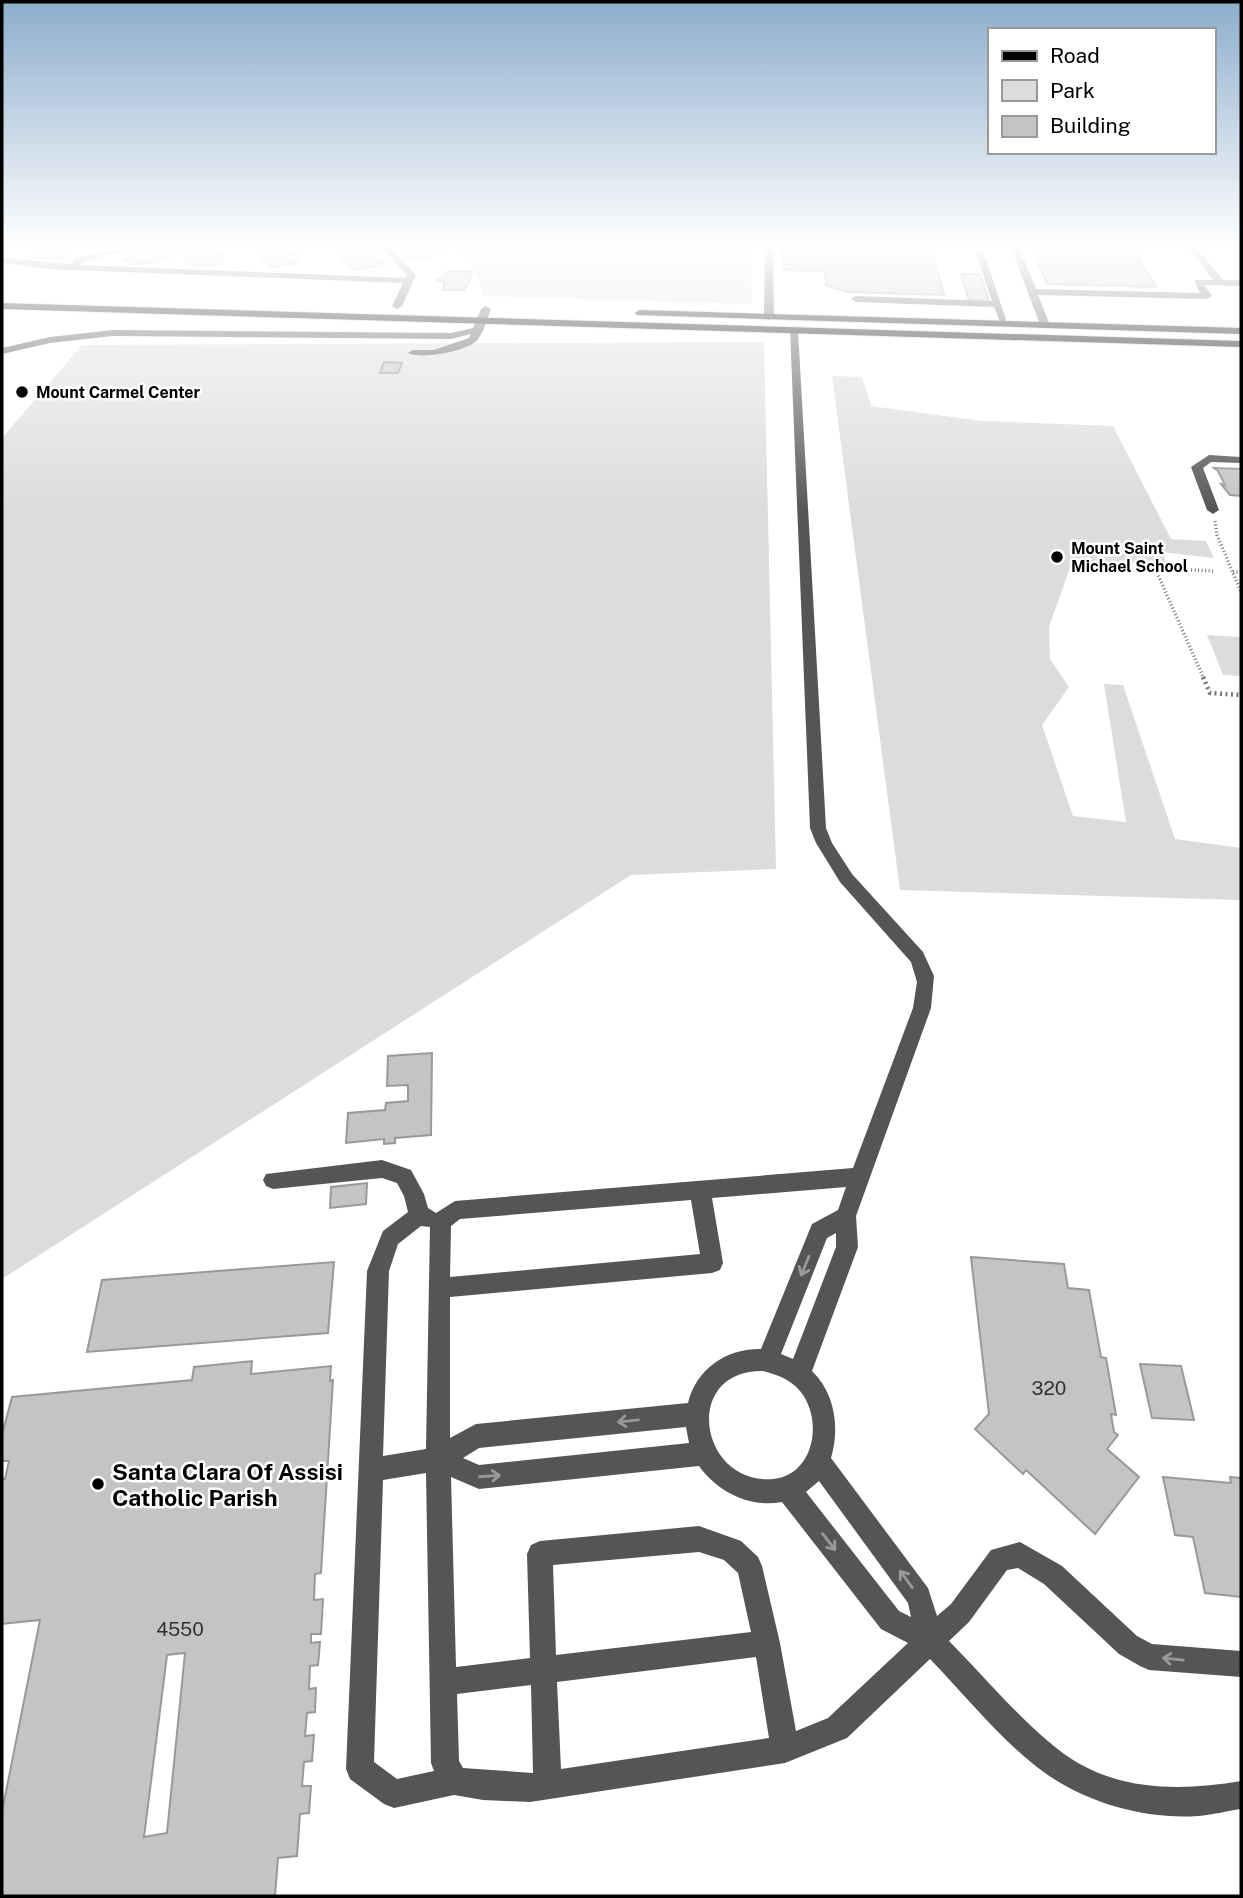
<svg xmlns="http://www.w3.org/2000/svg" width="1243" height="1898" viewBox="0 0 1243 1898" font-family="'Public Sans',sans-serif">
<rect width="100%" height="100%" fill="#fff"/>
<g fill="#dcdcdc">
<path d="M450,247H751L752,304L483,296L472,260Z"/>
<path d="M764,342L776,869L631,875L2,1279V438L82,345Z"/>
<path d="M832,376L862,377L871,406L982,421L1113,426L1171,539L1206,541L1214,558L1162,552L1167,563L1072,562L1049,627L1050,659L1069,687L1042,725L1073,816L1126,822L1104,684L1123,685L1175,839L1241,848V900L900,890Z"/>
<path d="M1207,635L1241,637V676L1223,675Z"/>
</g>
<g fill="#c4c4c4" stroke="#999" stroke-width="2" fill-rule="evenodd">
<path d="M40,247H70L63,258H32L34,252Z"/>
<path d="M178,247H212L207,248L209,250L218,251L224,256L222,257L223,262L218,264L195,267L185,260L187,254L193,253L192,251Z"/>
<path d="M252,247H287L282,249L284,251L298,254L299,263L272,267L261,260L263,255L268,254L267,251L262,252Z"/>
<path d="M370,247L384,265L355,270L348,266L336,249Z"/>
<path d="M395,247H440L446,251L433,256L409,259L403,253L408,252L406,250Z"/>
<path d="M782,247H931L944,295L847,292L826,285L825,271L783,270Z"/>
<path d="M1031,247H1132L1156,287L1047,284Z"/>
<path d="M163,248L176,253L154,263L131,264L124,259L141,253L139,251Z"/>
<path d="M449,271H473L465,290H444V282L437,280Z"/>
<path d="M961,274H980L989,301L969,300Z"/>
<path d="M384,362L402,363L398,373H380Z"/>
<path d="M1214,468L1241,469V496L1230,495L1221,484L1225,485L1218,471Z"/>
<path d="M432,1053L431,1135L395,1138V1143L384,1144V1139L346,1143L348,1113L385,1110L386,1103L408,1101V1085L387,1086L388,1056Z"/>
<path d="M367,1183L366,1204L330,1208L331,1187Z"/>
<path d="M971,1257L1064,1264L1068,1288L1089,1290L1101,1357L1106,1358L1116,1415L1111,1414L1114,1432L1118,1435L1107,1449L1139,1477L1095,1534L1026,1470L1023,1474L975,1429L989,1414Z"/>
<path d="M334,1262L328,1333L87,1352L102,1280Z"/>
<path d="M252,1361L251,1374L331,1366L330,1381L333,1380L321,1573L315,1574L314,1600L323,1599L321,1634H311V1643L320,1642L318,1665L310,1666L309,1689L316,1688L315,1712L307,1713L305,1736L314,1735L312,1761L304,1762L302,1786H311L309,1813L300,1814L297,1856L278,1858L275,1896H2V1812L40,1620L2,1624V1479H5L9,1461H2V1435L12,1397L192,1380L194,1367ZM185,1653L167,1833L144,1837L167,1655Z"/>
<path d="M1140,1364L1181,1366L1194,1420L1152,1418Z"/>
<path d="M1163,1477L1231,1483L1230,1477L1241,1478V1597L1205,1593L1193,1537L1175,1535Z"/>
</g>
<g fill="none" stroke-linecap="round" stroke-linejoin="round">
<defs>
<g id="major">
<path d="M2,303L1241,341V347L2,309Z"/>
<path d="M640,310L1241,328V334L637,315L635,313Z"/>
</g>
</defs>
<use href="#major" stroke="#dbdbdb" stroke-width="2"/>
<g stroke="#777" stroke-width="3.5" stroke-dasharray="1 2.5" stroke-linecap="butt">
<path d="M1215,521L1217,535L1241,592"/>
<path d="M1233,572H1241"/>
<path d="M1204,679L1155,568L1213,571"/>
</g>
<path stroke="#777" stroke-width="4.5" stroke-dasharray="2 3.5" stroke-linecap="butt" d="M1203,677L1210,693L1241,695"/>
<g fill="#555" fill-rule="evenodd">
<path d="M125,247H139L81,262L80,265L406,278L407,275L381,247H390L416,275L402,306L397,309L392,306L403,283L49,269L2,263L3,258L72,264L75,258Z"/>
<path d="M765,247H773L774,317L769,320L764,317Z"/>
<path d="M974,247H982L1008,326H1002L994,307L856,302L851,299L856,296L992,301Z"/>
<path d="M1011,247H1019L1036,289L1200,293L1194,280H1213L1188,247H1196L1223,280H1241V286L1204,285L1212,296L1207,299L1038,295L1050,325L1045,328L1040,325Z"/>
<path d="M486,306L491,309C486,321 485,330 478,339C470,351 420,360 408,353L413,350H434L469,338L471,334L451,339L113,336L50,343L2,354V348L50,337L113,330L451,333L473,328L481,309Z"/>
<path d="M790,328L798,330L826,828L832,843L852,874L923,952L934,976L931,1008L856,1216L858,1247L812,1371C835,1393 840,1428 831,1458L928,1588L937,1616L951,1604L991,1550L1020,1542L1062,1566L1137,1636L1152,1644L1241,1651V1677L1149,1670L1140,1666L1119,1654L1044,1584L1018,1568L1007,1570L969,1622L949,1641C986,1678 1035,1738 1078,1763C1128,1792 1187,1790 1241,1781V1809C1227,1811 1212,1815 1198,1816C1141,1820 1076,1800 1032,1763C995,1733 963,1693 930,1659L847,1738L785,1763L530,1802L483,1800L454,1795L394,1808L384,1804L350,1779L346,1769L367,1271L383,1231L408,1212L404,1196L397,1183L382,1178L273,1189L266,1186L263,1180L266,1174L382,1160L411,1170L424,1194L428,1208L436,1213L455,1201L853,1168L913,1008L917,982L911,962L840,882L816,843L810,828ZM846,1187L838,1210L812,1224L761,1349C727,1348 696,1369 688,1403L476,1424L450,1438V1297L712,1273L720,1270L723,1263L712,1198ZM691,1200L700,1254L450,1277L451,1226L460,1219ZM421,1226L430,1227L426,1449L383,1456L389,1271L398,1244ZM836,1233V1247L793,1359L781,1354L827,1238ZM763,1371C778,1375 790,1379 800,1391C824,1420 814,1475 773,1479C699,1485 681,1370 763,1371ZM686,1427L689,1443L479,1465L463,1458L479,1448ZM699,1466C718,1492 749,1508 782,1502L881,1629L908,1643L828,1718L796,1731L780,1643L762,1566L758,1557L741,1541L699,1526L540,1541L531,1545L527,1554L530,1658L456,1667L451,1477L479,1489ZM426,1473L431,1763L434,1771L397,1779L374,1762L383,1480ZM819,1481L908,1603L911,1617L899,1611L806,1492ZM699,1552L724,1560L738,1573L751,1632L556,1655L553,1565ZM756,1657L769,1738L561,1769L557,1682ZM531,1685L533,1773L463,1768L459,1761L457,1694Z"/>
<path d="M1209,455L1241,457V463L1211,462L1203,468L1219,510L1213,514L1207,510L1191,467Z"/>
</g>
<use href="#major" fill="#000" fill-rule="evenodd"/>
</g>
<defs><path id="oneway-shaft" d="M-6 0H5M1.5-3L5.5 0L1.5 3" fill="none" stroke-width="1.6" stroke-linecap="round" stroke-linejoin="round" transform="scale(1.75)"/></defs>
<g stroke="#999">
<use href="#oneway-shaft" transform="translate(805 1266) rotate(112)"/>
<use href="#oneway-shaft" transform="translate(628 1421) rotate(174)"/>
<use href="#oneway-shaft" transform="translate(490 1476) rotate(-4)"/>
<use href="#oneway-shaft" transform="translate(829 1542) rotate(52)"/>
<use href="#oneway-shaft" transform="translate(906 1579) rotate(-126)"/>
<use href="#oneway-shaft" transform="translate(1173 1659) rotate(-174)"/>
</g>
<linearGradient id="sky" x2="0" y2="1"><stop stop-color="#8cadcc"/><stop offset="0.48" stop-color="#fff"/><stop offset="1" stop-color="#fff" stop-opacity="0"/></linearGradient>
<rect width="1243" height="512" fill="url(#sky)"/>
<g fill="#000" stroke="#fff" stroke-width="2.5">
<circle cx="22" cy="392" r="7"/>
<circle cx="1057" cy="557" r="7"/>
<circle cx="98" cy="1484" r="7"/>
</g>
<g text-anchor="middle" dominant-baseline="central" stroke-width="5" stroke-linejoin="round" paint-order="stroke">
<g font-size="16" font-weight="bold" fill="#000" stroke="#fff" text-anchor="start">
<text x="36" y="392">Mount Carmel Center</text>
<text x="1071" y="548">Mount Saint<tspan x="1071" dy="18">Michael School</tspan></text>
</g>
<g font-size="19" fill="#313131">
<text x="1049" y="1388">320</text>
<text x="180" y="1629">4550</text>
</g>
<g font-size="23" font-weight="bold" fill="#000" stroke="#fff" text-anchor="start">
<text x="112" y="1471">Santa Clara Of Assisi<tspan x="112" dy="26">Catholic Parish</tspan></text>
</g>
</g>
<rect width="1243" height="1898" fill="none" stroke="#000000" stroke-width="7"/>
<rect x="988" y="28" width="228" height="126" fill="#ffffff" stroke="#999999" stroke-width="2"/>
<rect x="1002" y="51" width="35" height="10" fill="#000000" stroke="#999999" stroke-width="2"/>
<text x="1050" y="63" font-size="21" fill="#000000">Road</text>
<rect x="1002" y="80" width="35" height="21" fill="#dcdcdc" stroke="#999999" stroke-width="2"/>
<text x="1050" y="98" font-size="21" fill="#000000">Park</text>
<rect x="1002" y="116" width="35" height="21" fill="#c4c4c4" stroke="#999999" stroke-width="2"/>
<text x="1050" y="133" font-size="21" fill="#000000">Building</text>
</svg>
